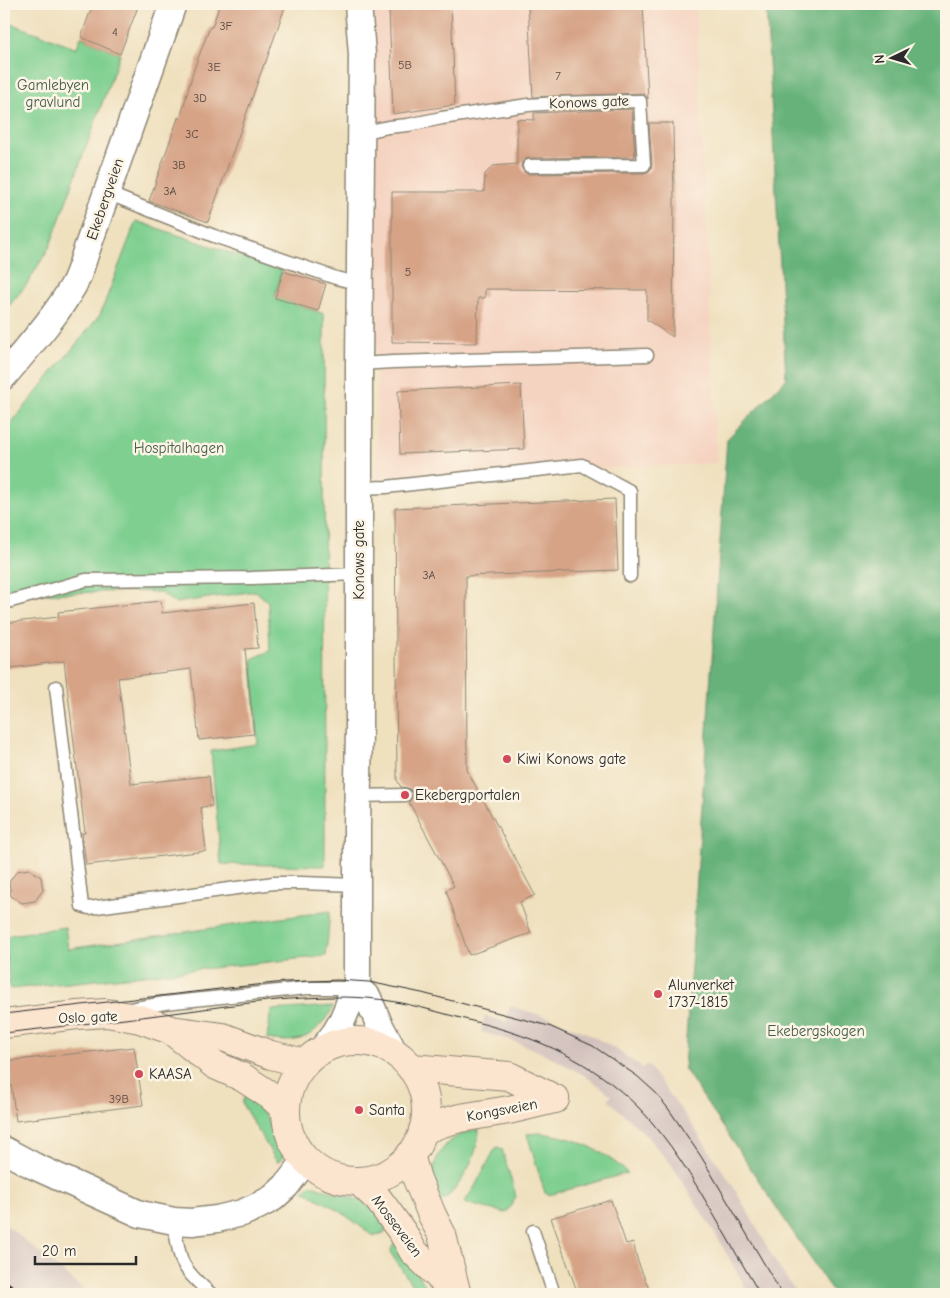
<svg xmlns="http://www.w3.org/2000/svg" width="950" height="1298" viewBox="0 0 950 1298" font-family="'Comic Neue',sans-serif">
<rect width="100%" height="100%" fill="#fcf5e5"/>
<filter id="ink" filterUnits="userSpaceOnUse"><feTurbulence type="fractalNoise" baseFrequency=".02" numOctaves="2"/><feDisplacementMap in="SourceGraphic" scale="10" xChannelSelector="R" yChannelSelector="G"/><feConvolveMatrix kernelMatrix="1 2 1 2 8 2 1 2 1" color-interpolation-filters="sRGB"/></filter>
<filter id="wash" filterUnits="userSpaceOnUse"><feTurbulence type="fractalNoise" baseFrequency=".0096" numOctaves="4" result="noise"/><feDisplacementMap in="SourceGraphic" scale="20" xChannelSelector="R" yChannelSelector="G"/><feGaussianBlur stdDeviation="1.12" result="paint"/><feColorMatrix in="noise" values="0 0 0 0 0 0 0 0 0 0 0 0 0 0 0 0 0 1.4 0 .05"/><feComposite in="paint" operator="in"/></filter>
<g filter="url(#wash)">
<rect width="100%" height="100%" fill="#efe0be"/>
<path fill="#f5d3c1" d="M374,4H696L717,463L377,479Z"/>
<g fill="#d1c0bc">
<path d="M510,1006L550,1018L587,1033L617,1050L642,1068L647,1064L688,1119L733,1186L778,1266L797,1294H749L719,1240L671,1164L641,1130L608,1100L612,1095L584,1075L545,1054L510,1040L481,1032L485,1016L506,1022Z"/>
<path d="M4,1223L89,1294H4Z"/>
</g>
<g fill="#7ecf90" stroke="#547d5e">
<path d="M4,21L61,42L76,49L81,37L120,54L50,246L27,284L4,312Z"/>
<path d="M136,221L282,270L275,297L324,314L325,866L221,864L211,751L258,744L252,659L270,651L268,602L256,591L175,603L159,592L130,591L4,595V432L100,315Z"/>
<path d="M330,911L326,956L10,989L4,936L65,927L68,949Z"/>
<path d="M333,1006C331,1013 328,1017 323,1022C306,1042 292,1043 267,1039L271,1010Z"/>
<path d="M247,1093L259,1105L268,1120L275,1139L284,1157L277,1162L242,1104L243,1100Z"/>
<path d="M479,1129C479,1152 462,1188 442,1201L440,1200C438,1193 435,1187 434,1180C431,1161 443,1143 460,1135C465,1132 472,1131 479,1129Z"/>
<path d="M541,1133C578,1138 599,1148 628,1173L549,1195L545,1193L527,1134Z"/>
<path d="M498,1147L502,1149L516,1196L512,1205L506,1213L464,1203L474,1188L495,1149Z"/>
<path d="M311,1184C330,1194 359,1195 374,1210C379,1216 383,1223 388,1229C383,1234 379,1237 372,1235L340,1211L304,1191Z"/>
<path d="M397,1242L431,1294H418L392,1255L391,1250L393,1245Z"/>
</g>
<path fill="#66b27a" stroke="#486e52" d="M766,4H946V1294H834L684,1068L727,439L786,379Z"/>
<g id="blocks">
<g fill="#d6a386">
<path d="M93,4H139L120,54L81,37Z"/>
<path d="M220,4H286L265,64H264L208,222L149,201L178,118L180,119L194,69L210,27H212Z"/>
<path d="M420,4H451L455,105L393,114L389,9Z"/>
<path d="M528,4H643L648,99L644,94L640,93L533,97Z"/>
<path d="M632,109L635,157L529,158L525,159L522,162L521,167L525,173L529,174L644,173L648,172L651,169L652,164L649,123H673L674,199L673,337L647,320V290L485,289V298H478L477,343L392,342V192H484L485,174L493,166L517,164V119L534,120V113Z"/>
<path d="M283,271L326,284L318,311L275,298Z"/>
<path d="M521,385L524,449L400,454L398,391Z"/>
<path d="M615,499L618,570L466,576L467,770L535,895L520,902L531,933L469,955L446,890L454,886L409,802L412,798V791L408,788L401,787L397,780L395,508Z"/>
<path d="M161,601L162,613L254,603L258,648L245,649L254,734L199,740L191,669L118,678L131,784L209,776L212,806L201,807L206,851L86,865L82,833H85L64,661L4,669V623L59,617L58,612Z"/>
<path d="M29,869L41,877L43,890L35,901L22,903L11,896L9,882L17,871Z"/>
<path d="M134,1047L143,1105L16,1121L8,1061Z"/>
<path d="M611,1200L626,1244L633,1242L638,1262L651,1294H578L551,1218Z"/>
</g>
</g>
</g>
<g filter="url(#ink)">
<use href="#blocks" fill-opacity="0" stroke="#8d8674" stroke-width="1"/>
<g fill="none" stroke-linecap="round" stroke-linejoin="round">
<defs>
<g id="lane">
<path d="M361,133L388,127L408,125L442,118L528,105L558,103L640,101L644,165L529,166"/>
<path d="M107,193L214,236L336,278L360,284"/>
<path d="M359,364L393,362L647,355"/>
<path d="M358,488L386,487L582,465L630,491V576"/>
<path d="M4,603L86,580L252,578L358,574"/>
<path d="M56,687L82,906L89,908L274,883H301L357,885"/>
<path d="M359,796L405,795"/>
<path d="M130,1009L165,1003L307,988H357"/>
<path d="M174,1221C176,1234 177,1248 182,1261C188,1274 200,1284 211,1294"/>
<path d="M533,1231L554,1294"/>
</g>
<g id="street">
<path d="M4,376C28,347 54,319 73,286C80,274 83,259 88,246L173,4"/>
<path d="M357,988L368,998L379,1024L394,1052"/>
<path d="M322,1050L335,1033L341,1023L349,1004L350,998L357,988V826L359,731V364L362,54L358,4"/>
<path d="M4,1150L34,1166L140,1214L174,1221L192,1222L217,1219L242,1213L258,1206L273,1198L286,1186L306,1160"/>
</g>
<g id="secondary">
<path d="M4,1024L77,1015L106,1013L119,1015L140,1019L171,1030L223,1037L271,1055L305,1063"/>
<path d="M172,1031L215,1065L242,1077L271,1096L286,1110"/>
<circle cx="356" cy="1111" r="70"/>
<path d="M411,1068L509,1076L555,1099"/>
<path d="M423,1130L442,1123L460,1118L509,1110L555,1099"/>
<path d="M410,1155L417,1179L432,1215L442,1235L456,1291"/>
<path d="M359,1181L378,1199L403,1233L413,1251L457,1294"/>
</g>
</defs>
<use href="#lane" stroke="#8d8674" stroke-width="15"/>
<use href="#street" stroke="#8d8674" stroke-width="29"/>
<use href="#secondary" stroke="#8d8674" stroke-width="30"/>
<use href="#lane" stroke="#fff" stroke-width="12"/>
<use href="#street" stroke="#fff" stroke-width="26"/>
<use href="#secondary" stroke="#fce5cf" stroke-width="28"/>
<g stroke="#2b2b2b" stroke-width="1">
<path d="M4,1014L228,988L285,982L338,980L369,982L422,993L549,1026L593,1046L637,1076L656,1093L670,1111L702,1158L782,1294"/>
<path d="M4,1033C66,1026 128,1019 189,1011C247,1003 309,994 367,998C404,1001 440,1013 476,1022C539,1038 592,1061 639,1108C670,1140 693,1179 715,1217C730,1243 745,1269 760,1294"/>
</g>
<path stroke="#2b2b2b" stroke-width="4" d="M4,1281L21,1294"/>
</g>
</g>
<g fill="#d1495b" stroke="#fcf5e5" stroke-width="2">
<circle cx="507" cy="759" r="5"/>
<circle cx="405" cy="795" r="5"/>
<circle cx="658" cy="994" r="5"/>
<circle cx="139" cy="1074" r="5"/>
<circle cx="359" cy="1110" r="5"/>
</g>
<g text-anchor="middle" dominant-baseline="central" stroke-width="5" stroke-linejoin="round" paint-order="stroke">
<g font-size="12" fill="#564942">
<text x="226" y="26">3F</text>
<text x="115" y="32">4</text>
<text x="405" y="65">5B</text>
<text x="214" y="67">3E</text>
<text x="558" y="76">7</text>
<text x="200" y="98">3D</text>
<text x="192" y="134">3C</text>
<text x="179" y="165">3B</text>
<text x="170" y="191">3A</text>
<text x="408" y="272">5</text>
<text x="429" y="575">3A</text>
<text x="119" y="1099">39B</text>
</g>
<g font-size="15" fill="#445c49" stroke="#fcf5e5">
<text x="53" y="85">Gamlebyen<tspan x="53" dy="17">gravlund</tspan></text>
<text x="179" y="448">Hospitalhagen</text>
<text x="816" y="1031">Ekebergskogen</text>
</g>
<g font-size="15" fill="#2b2b2b" stroke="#fcf5e5">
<text transform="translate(589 102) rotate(-2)">Konows gate</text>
<text transform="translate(105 199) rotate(-71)">Ekebergveien</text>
<text transform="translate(359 560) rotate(-90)">Konows gate</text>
<text transform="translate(88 1017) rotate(-2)">Oslo gate</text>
<text transform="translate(502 1110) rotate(-11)">Kongsveien</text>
<text transform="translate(397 1226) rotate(53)">Mosseveien</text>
</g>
<g font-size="15" fill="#2b2b2b" stroke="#fcf5e5" text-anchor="start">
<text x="517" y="759">Kiwi Konows gate</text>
<text x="415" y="795">Ekebergportalen</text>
<text x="668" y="985">Alunverket<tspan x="668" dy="17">1737-1815</tspan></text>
<text x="149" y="1074">KAASA</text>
<text x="369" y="1110">Santa</text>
</g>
</g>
<rect width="950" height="1298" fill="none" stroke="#fcf5e5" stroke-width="20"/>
<g transform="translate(892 58) rotate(265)" stroke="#fcf5e5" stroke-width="4" paint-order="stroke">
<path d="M0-4L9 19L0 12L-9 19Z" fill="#2b2b2b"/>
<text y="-8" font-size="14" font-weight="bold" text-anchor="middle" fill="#2b2b2b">N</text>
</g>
<path d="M35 1256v8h101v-8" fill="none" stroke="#2b2b2b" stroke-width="2.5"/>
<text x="42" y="1256" font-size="15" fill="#2b2b2b" stroke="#fcf5e5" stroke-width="4" paint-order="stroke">20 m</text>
</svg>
